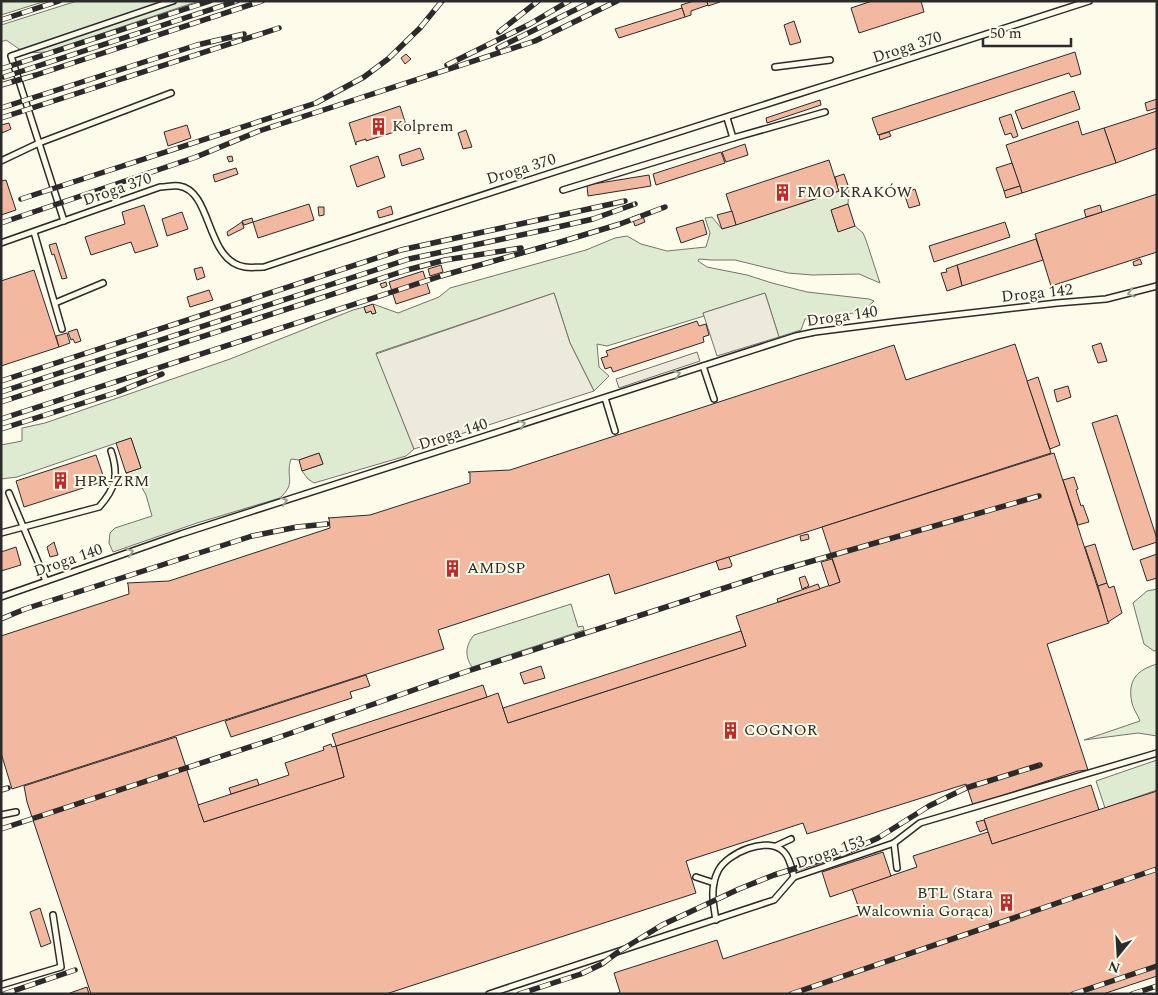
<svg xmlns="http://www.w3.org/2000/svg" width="1158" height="995" viewBox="0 0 1158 995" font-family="Spectral,serif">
<rect width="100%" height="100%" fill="#fdfbea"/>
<g fill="#deebd1" stroke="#74746e">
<path d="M1,1H46L1,15Z"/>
<path d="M77,1H199L46,52L25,53L6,40L1,42V25Z"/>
<path d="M849,188L848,204L831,210L838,231L855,226L863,233L866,240L880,283L859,274L812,275L788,273L735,260H711L699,259L698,261L707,267L747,275L772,283L807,292L869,299L874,301L862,312L805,319L801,330L779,337L765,293L703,313L704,316L607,346L597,344L599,367L609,376L594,391L570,343L554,293L376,353L414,449L406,456L314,483L308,479L302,471L323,464L319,453L299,460L291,459C285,478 297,482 280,498L197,523L113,552L109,543L110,533L115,528L152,516L146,495L140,484L126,473L141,468L131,438L17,477L1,479V445L22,441V428L45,423L230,359L353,310L364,307L366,313L371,311L372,314L376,313L373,304L398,313L439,297L450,288L586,250L615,238L627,236L641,244L667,251L706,247L710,233L705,218L712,217L722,229Z"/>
<path d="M1157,589V650L1154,651L1144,644L1133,603L1147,591Z"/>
<path d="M571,604L578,627L583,626L584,630L472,667C464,655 466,645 474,635Z"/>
<path d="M1157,664V736L1138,733L1084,740L1140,721C1138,715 1133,709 1132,703C1127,680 1137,670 1157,664Z"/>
<path d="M1157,760V790L1105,808L1096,781Z"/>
</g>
<g fill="#eceadb" stroke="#74746e">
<path d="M554,293L570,343L594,391L414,449L376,354Z"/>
<path d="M765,293L779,337L717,356L703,313Z"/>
<path d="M697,352L700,361L619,388L616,379Z"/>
</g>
<g fill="#f2b8a0" stroke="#2b2b2b">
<path d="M694,1H707L708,5L691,11V15L685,17L681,5Z"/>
<path d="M707,1H720V2L708,6Z"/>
<path d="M872,1H921L924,12L859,33L851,8Z"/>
<path d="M682,8L685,17L619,38L615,29Z"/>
<path d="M794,21L801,42L790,45L784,25Z"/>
<path d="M1075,52L1081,74L1071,77L1069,73L878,135L872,118Z"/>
<path d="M406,54L411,59L405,64L401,58Z"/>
<path d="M1074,91L1080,109L1022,129L1015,111Z"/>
<path d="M1157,99V108L1147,111L1145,103Z"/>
<path d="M820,100L821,105L767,123L766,118Z"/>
<path d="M400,106L407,128L366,141V139L356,142V145L349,123Z"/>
<path d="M1157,111V148L1116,163L1104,128Z"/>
<path d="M1011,114L1018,136L1013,138L1011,133L1005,135L999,118Z"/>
<path d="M1078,121L1082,135L1104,128L1116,163L1022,193L1006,145Z"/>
<path d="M9,123L11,129L2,133L1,125Z"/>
<path d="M187,125L191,138L168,146L164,132Z"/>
<path d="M466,130L472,147L463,149L458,133Z"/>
<path d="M889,132L891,136L880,140L879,135Z"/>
<path d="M745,144L748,155L726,162L722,152Z"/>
<path d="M420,148L424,159L402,166L399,155Z"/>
<path d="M721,152L725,163L656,185L653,174Z"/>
<path d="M232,156L233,161L229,162L227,157Z"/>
<path d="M378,156L385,177L357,187L350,166Z"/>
<path d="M829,160L839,191L736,225L726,194Z"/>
<path d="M1012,163L1020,186L1004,191L996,168Z"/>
<path d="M236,168L238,174L215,182L213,175Z"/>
<path d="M844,174L849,188L839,191L835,177Z"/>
<path d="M649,175L651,186L588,196L587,185Z"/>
<path d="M6,180L16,210L1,215V181Z"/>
<path d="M1020,186L1022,193L1006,198L1004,191Z"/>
<path d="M915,189L920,205L909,208L904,193Z"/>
<path d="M1157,194V252L1051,286L1035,234Z"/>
<path d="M309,204L314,220L258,238L253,222Z"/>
<path d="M848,204L855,226L838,232L831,210Z"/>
<path d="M144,205L158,246L135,253L131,242L91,255L85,237L125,224L122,212Z"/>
<path d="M1100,205L1102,212L1086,217L1084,210Z"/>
<path d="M391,206L393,214L379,218L377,211Z"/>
<path d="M318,207H324V215L319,216Z"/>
<path d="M732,211L736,225L722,229L717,215Z"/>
<path d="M182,212L188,229L167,236L162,219Z"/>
<path d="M642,214L645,222L635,226L632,217Z"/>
<path d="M252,218L253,222L244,225L242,221Z"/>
<path d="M703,220L707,234L681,243L676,228Z"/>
<path d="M242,222L244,228L228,236L227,232Z"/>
<path d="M1005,222L1010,237L934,262L929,246Z"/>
<path d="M1036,239L1043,260L962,286L957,265Z"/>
<path d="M56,243L67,278L62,279L54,254L52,255L49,245Z"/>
<path d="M1140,259L1142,264L1134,266L1133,262Z"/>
<path d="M441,265L443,272L430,276L428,269Z"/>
<path d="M957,265L962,286L947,291L941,273L947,272L946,269Z"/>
<path d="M202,267L205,277L197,280L194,269Z"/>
<path d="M34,270L59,347L1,366V281Z"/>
<path d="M423,271L430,293L396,304L389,282Z"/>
<path d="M386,282L387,286L382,288L380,284Z"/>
<path d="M209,290L213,300L190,307L187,297Z"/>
<path d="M373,304L376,313L372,314L371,311L366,313L364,307Z"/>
<path d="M697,321L699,326L706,324L709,335L703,337L704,342L613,372L611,367L605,369L601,358L608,356L606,351Z"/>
<path d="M77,329L81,341L75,343L73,339L71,340L68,332Z"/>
<path d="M67,333L70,343L59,347L56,336Z"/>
<path d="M1101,343L1107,361L1098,363L1092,346Z"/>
<path d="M1015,344L1051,453L615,594L609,574L438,630L444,649L12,789L1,753V636L129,594L128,584L127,583L169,581L330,528L329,518H328L370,515L470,483V473L468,472L510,470L894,345L906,380Z"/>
<path d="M1038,377L1060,445L1050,449L1027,381Z"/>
<path d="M1068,386L1071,397L1057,402L1054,390Z"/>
<path d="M1117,415L1157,539V542L1133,550L1092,423Z"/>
<path d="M131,438L141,468L126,473L116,443Z"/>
<path d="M319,453L323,464L302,471L299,460Z"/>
<path d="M1054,453L1109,623L1047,644L1088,770L1078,771L973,805L966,784L807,834L803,823L686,861L696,893L386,994H91L27,802L24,786L176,737L204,822L344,777L336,746L487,697L498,693L508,723L746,646L736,616L840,582L822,527Z"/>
<path d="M96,455L105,481L24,507L16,481Z"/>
<path d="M1074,477L1078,489L1076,490L1081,506L1083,505L1089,522L1078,525L1063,480Z"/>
<path d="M808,534L809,539L801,541L800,536Z"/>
<path d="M54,542L58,555L50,557L47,547Z"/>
<path d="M1095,544L1107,583L1098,586L1085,547Z"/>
<path d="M16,547L21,565L1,571V552Z"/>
<path d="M1157,554V578L1147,581L1140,560Z"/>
<path d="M729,557L732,565L731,567L719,570L716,561Z"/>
<path d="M832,559L840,582L829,586L821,562Z"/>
<path d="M805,576L809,586L802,589L799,578Z"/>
<path d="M1107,583L1109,588L1114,586L1122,613L1108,622L1098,586Z"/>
<path d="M818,584L820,589L778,602L777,599Z"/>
<path d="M741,631L746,646L508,723L503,708Z"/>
<path d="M541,666L545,678L524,684L520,673Z"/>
<path d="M366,675L370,686L350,692L352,698L231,737L225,721Z"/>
<path d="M483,685L487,697L336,746L332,734Z"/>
<path d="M331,744L332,747L336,746L344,777L204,822L198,805L289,775L285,763L324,750L323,747Z"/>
<path d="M257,779L259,785L231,794L229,788Z"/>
<path d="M1091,785L1099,810L992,844L984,819Z"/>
<path d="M1157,791V976L1103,994H616L620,992L614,973L717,940L723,959L861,914L852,889L917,867L913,856L988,832L992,844Z"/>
<path d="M984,820L987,829L980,832L976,822Z"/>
<path d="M883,852L891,876L830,897L822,872Z"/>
<path d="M40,908L51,943L41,947L30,912Z"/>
<path d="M87,987L89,994H70V993Z"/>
</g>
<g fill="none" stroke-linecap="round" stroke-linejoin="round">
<defs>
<g id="service">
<path d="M775,67L830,60"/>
<path d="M727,118L733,138L825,112"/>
<path d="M1,161L39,143L171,93"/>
<path d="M563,190L733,138"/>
<path d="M64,221L11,56L173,1"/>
<path d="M34,232L62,329"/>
<path d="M1,243L160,187C166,187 173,185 179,186C213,191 205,261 245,267C251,268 258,267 264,267C538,175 814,90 1089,1"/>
<path d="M55,303L103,283"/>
<path d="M703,366L714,399"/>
<path d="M605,398L615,431"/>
<path d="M9,493L46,581"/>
<path d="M1,533L99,507C116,488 119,475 111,451"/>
<path d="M1,597L181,534L796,336L815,332L893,322L1057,303L1106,299L1157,286"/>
<path d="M1,815L16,812"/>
<path d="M894,843L897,868"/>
<path d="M776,846L791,839"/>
<path d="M696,877L714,883"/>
<path d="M716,920C713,903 710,887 718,871C727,853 768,835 784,852C790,858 792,869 794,877"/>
<path d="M1,985L61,967L53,915"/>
<path d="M489,994L774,900L794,877L894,843L920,823L1157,753"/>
</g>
</defs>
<use href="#service" stroke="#2b2b2b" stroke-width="8"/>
<use href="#service" stroke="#fdfbea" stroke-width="5"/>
<defs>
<g id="rail">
<path d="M1,20L59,1"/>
<path d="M499,32L538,1"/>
<path d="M498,48L593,1"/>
<path d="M447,65L530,24L569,1"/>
<path d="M1,69L210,1"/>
<path d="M4,77L237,1"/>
<path d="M1,85L36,75L262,1"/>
<path d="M1,108L197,45L244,34"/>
<path d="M1,118L279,28"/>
<path d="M21,199L316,103L364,77L388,59L420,28L442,1"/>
<path d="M1,223L196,157L259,131L535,41L617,1"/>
<path d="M1,381L401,250L625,201"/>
<path d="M1,392L409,259L549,229L593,219L635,204"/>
<path d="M1,402L407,270L445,260L521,248"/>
<path d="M1,419L441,276L557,243L620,224L665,207"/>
<path d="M1,429L118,392L162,374"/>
<path d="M1,619L25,609L252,536L297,527L327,524"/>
<path d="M1,790L8,788"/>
<path d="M1,829L277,738L465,672L774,572L1039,496"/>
<path d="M4,994L75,970"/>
<path d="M519,994L581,974L602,964L618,952L662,925L739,889L774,875L845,853L878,838L929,806L966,788L1040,765"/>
<path d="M791,994L1157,869"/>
<path d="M1073,994L1157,966"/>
<path d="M1132,994L1157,986"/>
</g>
</defs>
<use href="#rail" stroke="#2b2b2b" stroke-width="5.5"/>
<use href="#rail" stroke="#fdfbea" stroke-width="4" stroke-dasharray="11" stroke-linecap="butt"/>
</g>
<defs><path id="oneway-chevron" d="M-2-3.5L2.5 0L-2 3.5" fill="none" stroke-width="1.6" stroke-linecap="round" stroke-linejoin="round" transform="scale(1.25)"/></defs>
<g stroke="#9e9d94">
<use href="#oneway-chevron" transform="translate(1131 293) rotate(165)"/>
<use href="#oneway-chevron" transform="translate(677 374) rotate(-18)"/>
<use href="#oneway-chevron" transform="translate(522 424) rotate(-18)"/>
<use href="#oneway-chevron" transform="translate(284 501) rotate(-18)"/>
<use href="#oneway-chevron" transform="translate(130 552) rotate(-19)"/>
</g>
<defs>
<symbol id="building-bare" viewBox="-9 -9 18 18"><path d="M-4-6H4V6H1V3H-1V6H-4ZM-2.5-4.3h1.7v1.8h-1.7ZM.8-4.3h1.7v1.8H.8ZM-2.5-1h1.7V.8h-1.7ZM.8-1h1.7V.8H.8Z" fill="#c62828" stroke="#fdfbea" stroke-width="2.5" paint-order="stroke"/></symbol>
</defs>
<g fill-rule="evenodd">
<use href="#building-bare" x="366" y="114" width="25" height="25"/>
<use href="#building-bare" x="770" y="180" width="25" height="25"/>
<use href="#building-bare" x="48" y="468" width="25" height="25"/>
<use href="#building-bare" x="440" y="556" width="25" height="25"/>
<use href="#building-bare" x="718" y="718" width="25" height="25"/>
<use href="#building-bare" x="994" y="890" width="25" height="25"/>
</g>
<g text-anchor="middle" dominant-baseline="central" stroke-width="4" stroke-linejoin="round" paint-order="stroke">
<g font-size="16" fill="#2b2b2b" stroke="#fdfbea">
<text transform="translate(907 47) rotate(-18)">Droga 370</text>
<text transform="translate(521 169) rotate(-17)">Droga 370</text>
<text transform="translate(117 189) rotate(-19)">Droga 370</text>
<text transform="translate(1037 293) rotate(-6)">Droga 142</text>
<text transform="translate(842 316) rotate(-8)">Droga 140</text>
<text transform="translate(453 434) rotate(-18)">Droga 140</text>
<text transform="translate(68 560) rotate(-19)">Droga 140</text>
<text transform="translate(830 852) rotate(-19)">Droga 153</text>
</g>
<g font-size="16" fill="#2b2b2b" stroke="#fdfbea" text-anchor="start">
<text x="392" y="126">Kolprem</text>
<text x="797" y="192">FMO KRAKÓW</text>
<text x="74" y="481">HPR-ZRM</text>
<text x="467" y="568">AMDSP</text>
<text x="744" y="730">COGNOR</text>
<text x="993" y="893" text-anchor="end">BTL (Stara<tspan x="993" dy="18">Walcownia Gorąca)</tspan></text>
</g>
</g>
<rect width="1158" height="995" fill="none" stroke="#2b2b2b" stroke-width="5"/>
<g transform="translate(1118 955) rotate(198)" stroke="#fdfbea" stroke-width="4" paint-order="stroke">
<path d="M0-4L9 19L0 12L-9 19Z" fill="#2b2b2b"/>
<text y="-8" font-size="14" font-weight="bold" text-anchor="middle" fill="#2b2b2b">N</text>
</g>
<path d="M983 38v8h88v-8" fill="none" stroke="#2b2b2b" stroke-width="2.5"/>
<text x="990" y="38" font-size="15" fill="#2b2b2b" stroke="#fdfbea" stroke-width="4" paint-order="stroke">50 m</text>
</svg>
